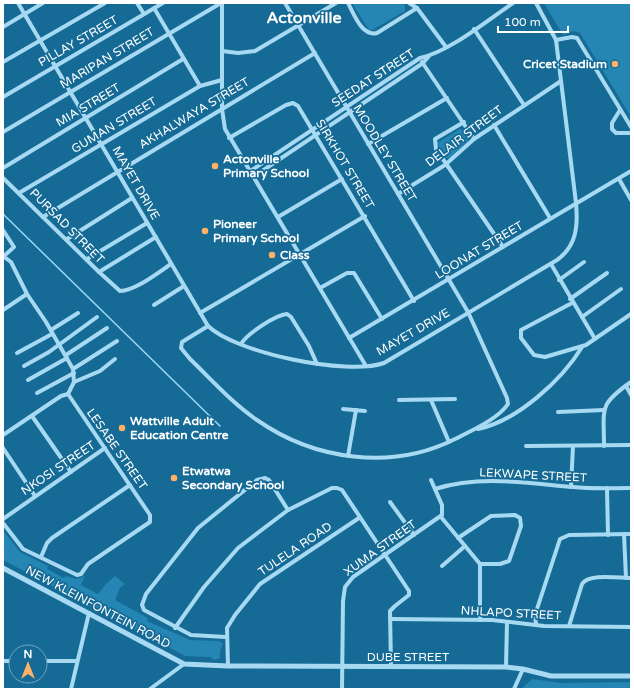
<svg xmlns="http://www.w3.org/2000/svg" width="634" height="692" viewBox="0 0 634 692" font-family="'Varela Round',sans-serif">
<rect width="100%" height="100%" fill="#156b96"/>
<g fill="#2585b3">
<path d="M352,3H403L405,6V11L372,30H369Z"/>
<path d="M544,3H631V117L580,33L574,31L563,35Z"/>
<path d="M460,129L465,131L469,137L468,141L450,158H446L437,143Z"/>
<path d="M3,530L20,552L48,566L47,569L64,578L66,576L76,579L85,576L81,585L98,594L106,584L115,576L125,584L120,588L115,600L148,618L147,621L190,640L219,641L223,644L220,651V658L214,660L210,657L185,656L3,560Z"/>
<path d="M532,679L561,683L631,682V689H521Z"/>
</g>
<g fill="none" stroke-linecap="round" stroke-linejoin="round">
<path stroke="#99d8f4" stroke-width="1.5" d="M3,214L220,426"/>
<g stroke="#a7daf2" stroke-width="4">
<path d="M18,3L208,326C236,353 347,376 384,363L557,260C577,246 578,225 576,203L556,40L536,3"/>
<path d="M137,3L144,14"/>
<path d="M222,3V109L225,129L366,366"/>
<path d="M348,3C354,14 362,37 377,33L417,8"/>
<path d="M409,3L417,8L446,47"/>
<path d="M154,8L200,86"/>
<path d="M3,27L43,3"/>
<path d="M474,29L524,105"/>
<path d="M556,40L572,37L577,38L631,127"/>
<path d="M222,51L238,53L255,51L336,3"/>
<path d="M3,62L105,3"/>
<path d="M422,62L474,139"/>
<path d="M3,97L163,3"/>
<path d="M620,110L612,123V129L616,133H631"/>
<path d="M464,122L435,139L436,149L503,247"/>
<path d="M494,125L550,218"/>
<path d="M3,132L221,3"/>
<path d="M229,138L286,105L293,103L298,106L414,301"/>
<path d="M368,144L447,98"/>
<path d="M3,168L183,59"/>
<path d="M249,172L420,58C449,52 488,20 513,3"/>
<path d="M253,177L423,63L429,56"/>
<path d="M3,178L99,272L120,291C135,291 159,272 171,264"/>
<path d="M619,179L631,200"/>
<path d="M19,193L200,86L222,80"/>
<path d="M398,194L445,165L474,139L561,81"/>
<path d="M43,217L315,53"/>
<path d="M278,217L342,179"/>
<path d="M3,230L14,247L4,256"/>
<path d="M67,239L132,198"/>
<path d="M3,256L11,262L27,294L46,322L73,369L74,382L68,394"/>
<path d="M87,259L147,223"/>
<path d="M551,264L595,339"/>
<path d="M99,272L156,237"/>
<path d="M559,280L584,262"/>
<path d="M320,288L347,273H354L382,319"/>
<path d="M570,299L607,273"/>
<path d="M572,303L521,330V338L534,355L545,357L586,345L631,314"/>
<path d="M154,305L184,286"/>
<path d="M3,310L27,294"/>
<path d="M200,313L365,216"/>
<path d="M582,317L621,289"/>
<path d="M208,326L182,342L181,348L190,359C212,380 232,403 257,420C314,460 392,471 455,439C471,431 498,419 508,404L507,398L468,312L285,3"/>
<path d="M51,330L78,313"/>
<path d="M349,338L631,171"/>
<path d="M241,344C247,334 275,315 287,314L291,317L309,346L317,364"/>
<path d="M17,353L52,334"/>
<path d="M66,355L107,328"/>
<path d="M24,366L49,352L97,317"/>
<path d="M73,369L117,341"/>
<path d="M28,380L67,358"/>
<path d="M74,382L100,371L115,359"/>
<path d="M626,386L631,395"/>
<path d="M37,393L74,373"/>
<path d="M399,400L455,399"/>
<path d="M431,400L449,442"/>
<path d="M343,409L365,411"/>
<path d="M558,412L604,410"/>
<path d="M32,416L71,472"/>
<path d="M478,429C517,421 562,380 582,347"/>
<path d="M3,435L61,396L68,394"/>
<path d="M526,446L631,445"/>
<path d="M604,446C604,408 598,405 631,382"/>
<path d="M3,448L35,496"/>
<path d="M348,456L356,410"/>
<path d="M571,487L573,446"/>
<path d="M607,488L608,535"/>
<path d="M435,489C480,475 526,483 573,487C592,489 611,488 631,488"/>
<path d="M390,502L414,535"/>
<path d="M441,517L480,564V620"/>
<path d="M3,519L105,448"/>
<path d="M3,523L23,549L77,575L81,574L88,564L150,522V515L68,394"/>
<path d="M624,534L626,578"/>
<path d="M458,538L491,516L515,515L520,518L521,526L509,561L500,564H480"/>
<path d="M41,557L47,543L52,538L130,485"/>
<path d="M442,566L465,546"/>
<path d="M390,619L492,620L544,626L631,627"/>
<path d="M536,624L535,615L560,539L569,535L631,534"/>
<path d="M569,626L582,584C588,573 619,578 631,578"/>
<path d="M175,628L204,587L238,548L288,510L332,488H337L342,490L409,591V595L395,606L390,611L391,667"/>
<path d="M226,637L191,635L144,610L142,605L146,594L198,528L257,480L265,478L269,480L288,510"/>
<path d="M3,661H16"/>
<path d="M40,661H77"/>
<path d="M228,666L227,628L235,615L260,584L359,518"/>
<path d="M506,667L507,622"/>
<path d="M71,689L89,613"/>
<path d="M150,689L184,664"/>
<path d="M342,689L343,601L345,587L353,577L442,515V505L431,480"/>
<path d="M514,689L523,669"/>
</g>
<path stroke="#a7daf2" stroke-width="5" d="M3,568L184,664L228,666L506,667L523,669L551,676H631"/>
</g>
<g fill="#ffb167" stroke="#156b96" stroke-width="1.5">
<circle cx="615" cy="64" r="4"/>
<circle cx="215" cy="166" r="4"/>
<circle cx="205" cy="231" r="4"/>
<circle cx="272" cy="255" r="4"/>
<circle cx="122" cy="428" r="4"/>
<circle cx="174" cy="478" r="4"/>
</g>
<g text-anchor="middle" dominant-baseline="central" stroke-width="3.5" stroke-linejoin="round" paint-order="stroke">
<g font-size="12" fill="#fff" stroke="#156b96">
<text transform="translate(78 41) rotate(-30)">PILLAY STREET</text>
<text transform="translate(107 58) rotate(-31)">MARIPAN STREET</text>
<text transform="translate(373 78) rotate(-33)">SEEDAT STREET</text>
<text transform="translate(88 105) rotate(-31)">MIA STREET</text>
<text transform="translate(194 113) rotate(-31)">AKHALWAYA STREET</text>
<text transform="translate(114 125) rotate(-31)">GUMAN STREET</text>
<text transform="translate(464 136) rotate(-37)">DELAIR STREET</text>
<text transform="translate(385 153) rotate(59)">MOODLEY STREET</text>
<text transform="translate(345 164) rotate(59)">SIRKHOT STREET</text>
<text transform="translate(136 183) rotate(60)">MAYET DRIVE</text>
<text transform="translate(67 226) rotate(45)">PURSAD STREET</text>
<text transform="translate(479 250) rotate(-31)">LOONAT STREET</text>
<text transform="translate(413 332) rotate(-30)">MAYET DRIVE</text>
<text transform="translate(117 449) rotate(55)">LESABE STREET</text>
<text transform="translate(58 468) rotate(-34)">NKOSI STREET</text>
<text transform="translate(533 475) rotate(3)">LEKWAPE STREET</text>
<text transform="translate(380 548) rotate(-36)">XUMA STREET</text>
<text transform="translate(295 549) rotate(-34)">TULELA ROAD</text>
<text transform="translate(98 607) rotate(28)">NEW KLEINFONTEIN ROAD</text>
<text transform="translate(511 613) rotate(3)">NHLAPO STREET</text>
<text x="408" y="657">DUBE STREET</text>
</g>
<g font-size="12" font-weight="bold" fill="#fff" stroke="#156b96" text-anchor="start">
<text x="607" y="64" text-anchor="end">Cricet Stadium</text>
<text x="223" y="159">Actonville<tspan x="223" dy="14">Primary School</tspan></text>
<text x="213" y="224">Pioneer<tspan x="213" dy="14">Primary School</tspan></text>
<text x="280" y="255">Class</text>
<text x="130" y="421">Wattville Adult<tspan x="130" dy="14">Education Centre</tspan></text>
<text x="182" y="471">Etwatwa<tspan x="182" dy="14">Secondary School</tspan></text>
</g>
<g font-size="16" font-weight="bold" fill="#fff" stroke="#156b96">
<text x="304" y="18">Actonville</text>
</g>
</g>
<rect width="634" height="692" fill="none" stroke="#ffffff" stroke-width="8"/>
<g transform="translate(28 664)"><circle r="19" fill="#156b96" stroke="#73a6c0"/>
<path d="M0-3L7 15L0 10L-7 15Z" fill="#ffb167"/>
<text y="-6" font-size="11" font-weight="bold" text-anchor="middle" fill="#ffffff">N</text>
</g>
<path d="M498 26v6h70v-6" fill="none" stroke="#ffffff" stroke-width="2"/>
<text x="504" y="26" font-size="12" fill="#ffffff" stroke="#156b96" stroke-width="3" paint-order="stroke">100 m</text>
</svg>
